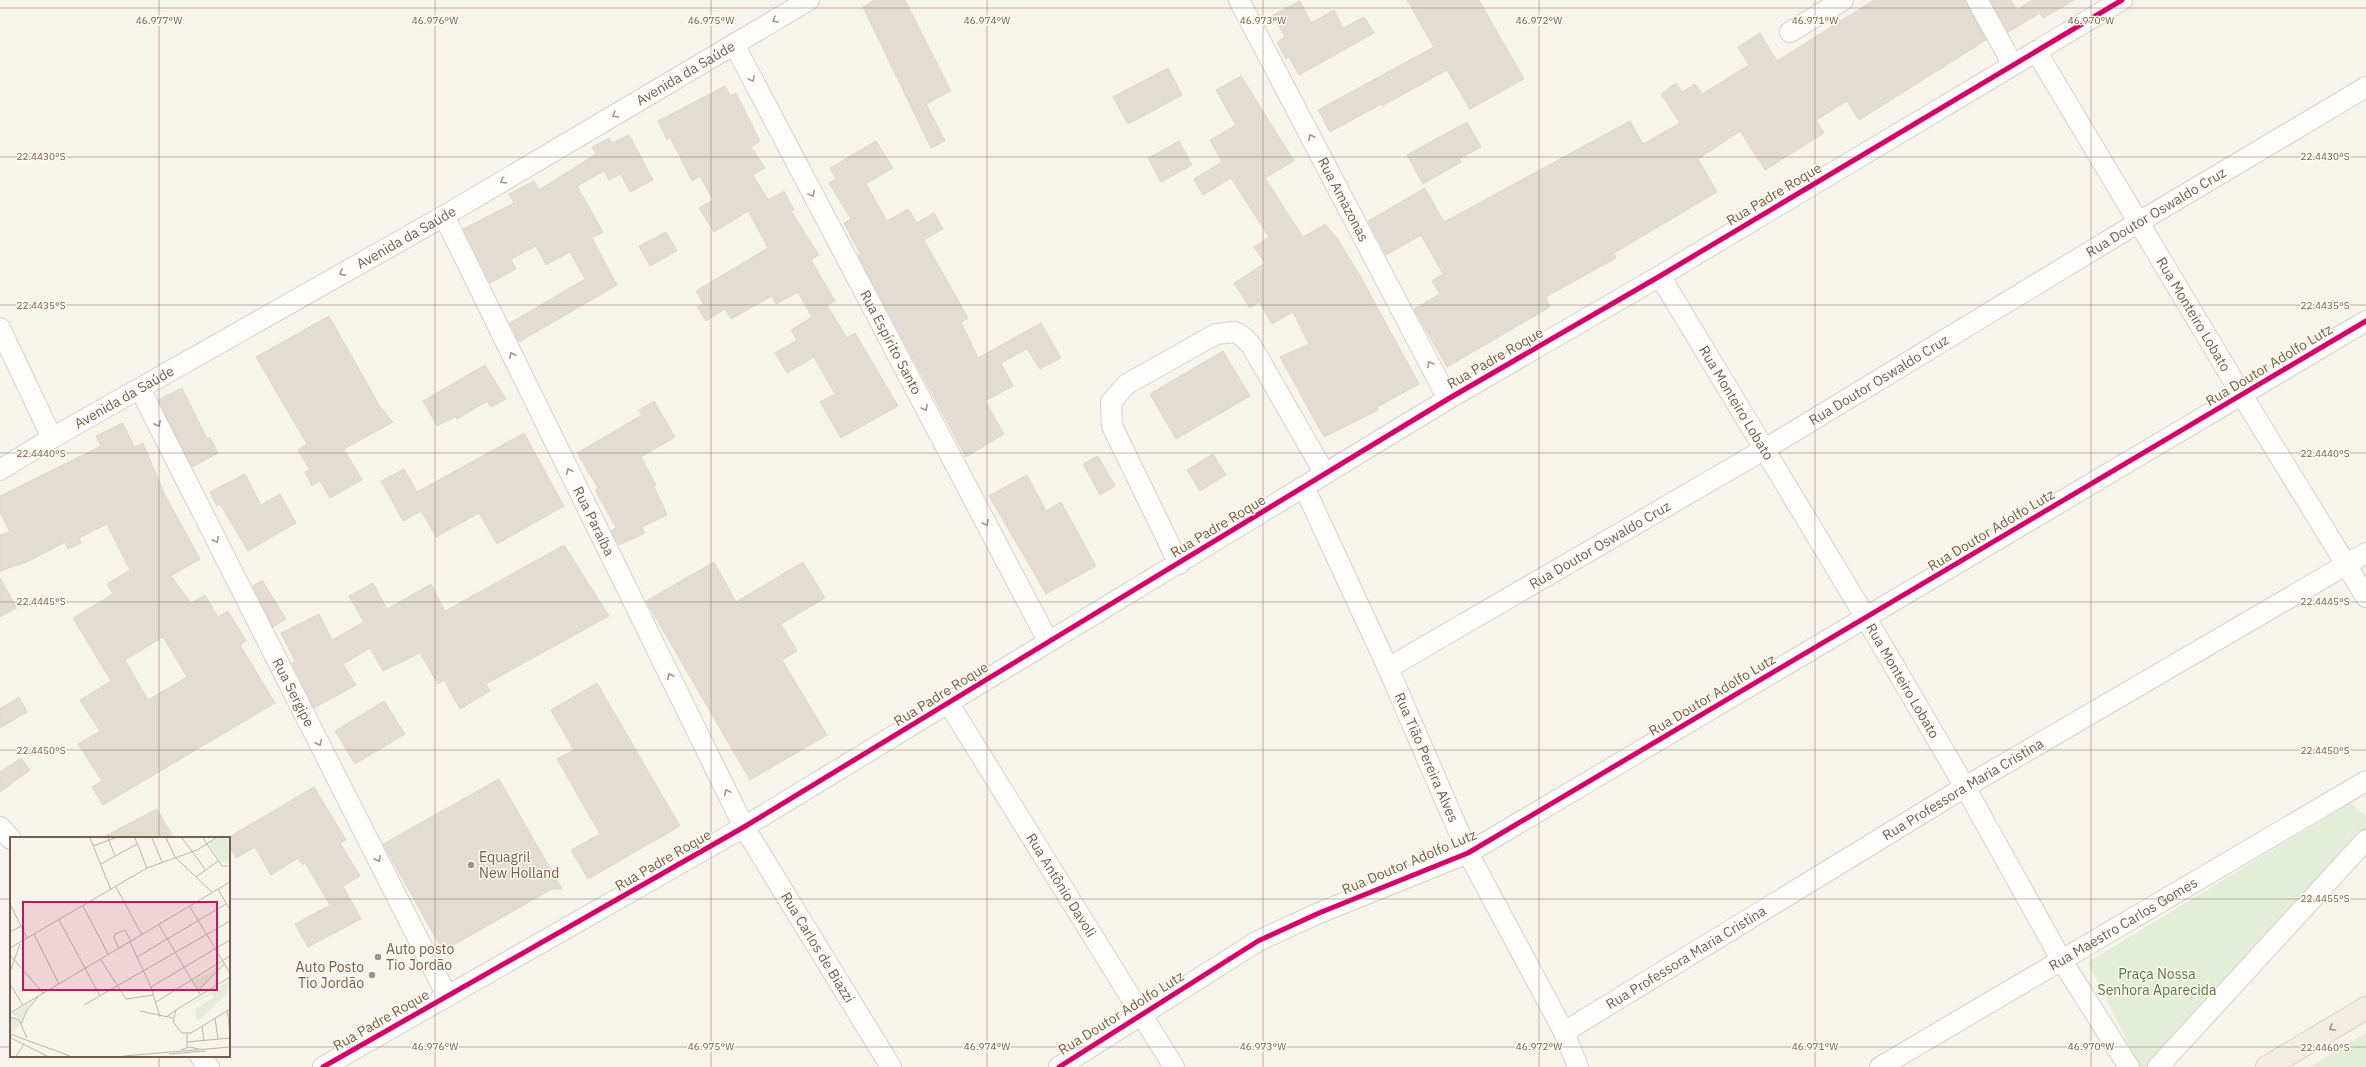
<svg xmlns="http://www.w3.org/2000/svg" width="2366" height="1067" viewBox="0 0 2366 1067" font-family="'IBM Plex Sans',sans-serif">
<rect width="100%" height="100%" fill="#f7f4ec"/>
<g fill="#e2eed7">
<path d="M2350,803L2366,816V829L2151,1067H2140L2088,962Z"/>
<path d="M2366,1033V1067H2310Z"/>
</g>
<g fill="#e3dcd3" stroke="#e0d7ce" fill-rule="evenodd">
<path d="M874,0H905L951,91L926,104L945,141L931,148L863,7Z"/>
<path d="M1407,0H1479L1524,79L1470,109L1447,70L1382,106L1381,104L1330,132L1318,110L1434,47Z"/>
<path d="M1874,0H1966L1986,40L1859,120L1847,101L1816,120L1824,133L1765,170L1740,131L1698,159L1717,192L1614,253L1616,258L1546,297L1550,307L1447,367L1414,309L1440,294L1432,281L1443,274L1421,235L1386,255L1368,221L1425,188L1444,222L1630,121L1643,144L1680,123L1661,94L1676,83L1682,92L1695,84L1702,94L1749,65L1738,47L1760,33L1777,61Z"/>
<path d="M1990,0H2011L2017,10L2032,0H2074L2043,18L2040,13L2008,32Z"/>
<path d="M1300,1L1311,23L1334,10L1343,28L1364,17L1374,33L1299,75L1289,57L1286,59L1277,42L1285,37L1273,15Z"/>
<path d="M1168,68L1182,95L1128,124L1113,97Z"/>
<path d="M1241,76L1294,161L1265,178L1303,237L1325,224L1337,238L1359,274L1419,384L1377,407L1378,410L1324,437L1280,357L1309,344L1293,312L1272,324L1259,302L1250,308L1234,283L1265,263L1254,247L1269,237L1231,178L1203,195L1194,179L1222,162L1210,140L1236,125L1216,90Z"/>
<path d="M725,86L730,96L736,93L760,141L751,147L765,168L753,175L768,200L784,191L794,210L791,211L819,255L811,260L835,301L827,305L847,338L855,333L898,406L841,438L820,402L835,394L814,357L787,373L775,353L797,340L791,330L812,317L798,292L776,304L772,296L731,319L725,309L706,321L697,307L703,303L696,291L768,248L748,211L714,232L699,208L713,200L700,176L692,181L670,137L667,140L658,121Z"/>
<path d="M1467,122L1481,147L1459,159L1461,162L1423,184L1407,155Z"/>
<path d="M629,135L653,180L630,192L621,174L609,180L604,171L577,186L603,232L592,238L617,285L519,342L510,323L585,279L570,252L546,265L536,246L511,259L516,269L490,283L463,229L514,203L509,194L534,181L539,190L596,154L592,147L609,138L612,143Z"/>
<path d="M876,141L893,168L866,184L887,221L908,209L917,223L934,213L943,229L924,240L968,318L961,322L978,358L1041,323L1061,358L1040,369L1027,349L1001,363L1013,386L985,401L1004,434L966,457L858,256L861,255L844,223L851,219L829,183L836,179L830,168Z"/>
<path d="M1179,141L1192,165L1161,182L1148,158Z"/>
<path d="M666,232L677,251L650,266L639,246Z"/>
<path d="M329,316L379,405L393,422L344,449L362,480L330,498L320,481L312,486L305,472L310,470L298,450L307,444L256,357Z"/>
<path d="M1223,351L1250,396L1176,439L1150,394Z"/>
<path d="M485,365L506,399L491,407L487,401L457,419L455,417L437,426L423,401Z"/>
<path d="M182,388L207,439L210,437L218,453L192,467L158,400Z"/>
<path d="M654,401L675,437L641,457L656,485L654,486L667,515L642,527L645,533L619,545L611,531L616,528L595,490L598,488L577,453L642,415L639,410Z"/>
<path d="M123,423L134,447L143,443L165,495L200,559L171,576L191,603L205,595L218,617L228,611L246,641L240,645L275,703L103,805L92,787L102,781L78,744L100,731L80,700L111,681L73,618L113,594L107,584L130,570L107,524L79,538L81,543L68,549L65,542L27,562L0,571V535L10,532L0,512V496L101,446L96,436ZM163,637L187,677L148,700L125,660Z"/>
<path d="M524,433L564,506L497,544L479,513L436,537L421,511L403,521L381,481L404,469L417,492Z"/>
<path d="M1213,454L1226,475L1200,491L1187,470Z"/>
<path d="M1098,456L1115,486L1100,495L1083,464Z"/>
<path d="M245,474L261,505L280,494L296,523L248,551L220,504L217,506L210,492Z"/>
<path d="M1027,475L1046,511L1061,502L1096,566L1046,594L989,496Z"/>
<path d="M564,545L609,616L486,684L490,691L460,709L444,680L438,684L420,653L383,671L370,648L343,664L356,685L314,708L292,663L295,661L281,633L319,614L332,640L364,622L349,596L373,583L387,609L431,584L445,611Z"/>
<path d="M714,562L736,602L803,562L825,598L781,624L797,651L782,660L827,735L750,780L646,601Z"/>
<path d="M0,578L17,608L0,617Z"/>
<path d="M262,580L286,619L273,627L253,586Z"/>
<path d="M597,683L680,826L588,879L571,850L600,834L557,759L574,750L551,710Z"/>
<path d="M19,697L27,712L0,728V709Z"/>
<path d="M384,701L405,734L355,764L335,731Z"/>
<path d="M21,758L30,770L0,792V772Z"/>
<path d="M499,779L562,889H552L443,951L383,844Z"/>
<path d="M314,787L346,840L340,843L360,876L343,886L361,919L308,947L295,924L330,905L305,863L303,865L298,858L271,875L255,847L236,858L229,846V837Z"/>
<path d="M157,809L174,838H101Z"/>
</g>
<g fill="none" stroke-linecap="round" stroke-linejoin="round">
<defs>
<g id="minor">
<path id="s1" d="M1239,0L1448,399"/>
<path d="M1977,0L2013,65"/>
<path d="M1790,32L1843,0"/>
<path id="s2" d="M734,44L1048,641"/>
<path id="s3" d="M2036,51L2242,395L2366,597"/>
<path id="s4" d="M444,216L744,827L891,1067"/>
<path id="s5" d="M1660,276L1866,618L1965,787L2062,961L2129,1067"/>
<path d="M0,328L52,438"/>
<path id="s6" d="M140,389L447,996"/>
<path id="s7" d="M0,470L52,438L444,216L809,0"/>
<path id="s8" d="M1304,487L1388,668L1468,853L1564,1032L1578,1067"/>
<path d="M1179,564L1112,426L1111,402L1127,384L1216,334L1235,332L1242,336L1251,345L1325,474"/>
<path id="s9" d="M1388,668L1765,449L2139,222L2366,87"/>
<path id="s10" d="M949,704L1174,1067"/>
<path d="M0,827L11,839"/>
<path id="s11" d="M1564,1032L1965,787L2366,553"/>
<path d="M200,1056L209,1067"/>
<path d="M323,1067L744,827L1448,399L1660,276L2122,0"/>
<path d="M1059,1067L1258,941L1319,913L1468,853L2366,321"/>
<path id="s12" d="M1880,1067L2366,781"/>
<path d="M2158,1067L2366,840"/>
</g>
<path id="major" d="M2267,1067L2366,1008"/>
</defs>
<use href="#minor" stroke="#d6d1ca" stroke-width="22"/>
<use href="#major" stroke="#d8d1ca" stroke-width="24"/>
<use href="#minor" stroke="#fefdfc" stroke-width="20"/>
<use href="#major" stroke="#f2eee6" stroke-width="22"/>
<defs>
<g id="cycleway">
<path d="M323,1067L744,827L1448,399L1660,276L2122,0"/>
<path d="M1059,1067L1258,941L1319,913L1468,853L2366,321"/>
</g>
</defs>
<use href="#cycleway" stroke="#fef9ed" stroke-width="8"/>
<use href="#cycleway" stroke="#d6006c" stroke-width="5"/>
</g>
<defs><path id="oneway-chevron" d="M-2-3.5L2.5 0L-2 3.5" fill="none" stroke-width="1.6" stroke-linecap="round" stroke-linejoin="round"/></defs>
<g stroke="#a5968a">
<use href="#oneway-chevron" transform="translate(775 20) rotate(149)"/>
<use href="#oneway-chevron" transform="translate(752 79) rotate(62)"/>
<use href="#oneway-chevron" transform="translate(615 115) rotate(149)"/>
<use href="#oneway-chevron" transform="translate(1311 137) rotate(-118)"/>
<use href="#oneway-chevron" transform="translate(503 181) rotate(149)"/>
<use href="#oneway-chevron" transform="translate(812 194) rotate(62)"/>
<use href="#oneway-chevron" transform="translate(342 273) rotate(151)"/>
<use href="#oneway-chevron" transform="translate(512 355) rotate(-116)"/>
<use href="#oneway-chevron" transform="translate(1430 364) rotate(-118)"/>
<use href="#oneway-chevron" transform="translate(925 408) rotate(62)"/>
<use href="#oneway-chevron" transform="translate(158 424) rotate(63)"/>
<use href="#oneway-chevron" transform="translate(569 471) rotate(-116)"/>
<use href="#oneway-chevron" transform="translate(986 523) rotate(62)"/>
<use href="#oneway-chevron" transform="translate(216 540) rotate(63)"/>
<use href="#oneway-chevron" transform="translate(670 676) rotate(-116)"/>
<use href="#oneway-chevron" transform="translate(319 743) rotate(63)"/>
<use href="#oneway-chevron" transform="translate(727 792) rotate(-116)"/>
<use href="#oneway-chevron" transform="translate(378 859) rotate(63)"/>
</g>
<use stroke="#a19082" href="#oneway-chevron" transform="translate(2332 1028) rotate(149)"/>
<path fill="none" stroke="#755e4c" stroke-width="1" stroke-opacity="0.45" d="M159,0V838M435,0V1067M711,0V1067M987,0V1067M1263,0V1067M1539,0V1067M1815,0V1067M2091,0V1067M0,8H2366M0,157H2366M0,305H2366M0,453H2366M0,602H2366M0,750H2366M0,899H11M229,899H2366M0,1047H11M229,1047H2366M159,1056V1067"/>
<g fill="#a29284" stroke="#fef9ed" stroke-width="1.5">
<circle cx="471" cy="865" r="4"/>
<circle cx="378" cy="957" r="4"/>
<circle cx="372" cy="975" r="4"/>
</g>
<g text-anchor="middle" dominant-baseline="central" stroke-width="3" stroke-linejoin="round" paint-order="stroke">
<g font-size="14" fill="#755e4c" stroke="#fef9ed">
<text stroke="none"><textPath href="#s7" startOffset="792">Avenida da Saúde</textPath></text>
<text transform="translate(1774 194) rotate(-31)">Rua Padre Roque</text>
<text stroke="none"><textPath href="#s1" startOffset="225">Rua Amazonas</textPath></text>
<text stroke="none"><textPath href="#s9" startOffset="893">Rua Doutor Oswaldo Cruz</textPath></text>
<text stroke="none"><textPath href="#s7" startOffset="468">Avenida da Saúde</textPath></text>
<text stroke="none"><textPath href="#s3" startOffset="307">Rua Monteiro Lobato</textPath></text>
<text stroke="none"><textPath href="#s2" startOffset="337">Rua Espírito Santo</textPath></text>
<text transform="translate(1495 358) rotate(-30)">Rua Padre Roque</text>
<text transform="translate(2269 365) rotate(-31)">Rua Doutor Adolfo Lutz</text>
<text stroke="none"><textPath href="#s9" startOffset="569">Rua Doutor Oswaldo Cruz</textPath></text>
<text stroke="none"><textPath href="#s7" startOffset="144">Avenida da Saúde</textPath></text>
<text stroke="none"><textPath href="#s5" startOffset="148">Rua Monteiro Lobato</textPath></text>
<text stroke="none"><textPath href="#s4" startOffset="340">Rua Paraíba</textPath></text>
<text transform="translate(1218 526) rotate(-31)">Rua Padre Roque</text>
<text transform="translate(1991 530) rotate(-31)">Rua Doutor Adolfo Lutz</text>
<text stroke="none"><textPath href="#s9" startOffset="245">Rua Doutor Oswaldo Cruz</textPath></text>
<text stroke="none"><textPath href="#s5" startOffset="472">Rua Monteiro Lobato</textPath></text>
<text stroke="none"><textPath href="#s6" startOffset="340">Rua Sergipe</textPath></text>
<text transform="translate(941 694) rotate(-32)">Rua Padre Roque</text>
<text transform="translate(1712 695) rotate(-31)">Rua Doutor Adolfo Lutz</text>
<text stroke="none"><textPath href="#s8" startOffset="297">Rua Tião Pereira Alves</textPath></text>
<text stroke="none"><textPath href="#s11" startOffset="467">Rua Professora Maria Cristina</textPath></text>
<text transform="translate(663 860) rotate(-30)">Rua Padre Roque</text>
<text transform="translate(1409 862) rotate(-23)">Rua Doutor Adolfo Lutz</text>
<text stroke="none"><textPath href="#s10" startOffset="213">Rua Antônio Davoli</textPath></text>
<text stroke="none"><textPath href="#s12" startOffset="282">Rua Maestro Carlos Gomes</textPath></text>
<text stroke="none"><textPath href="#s4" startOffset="822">Rua Carlos de Biazzi</textPath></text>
<text stroke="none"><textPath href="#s11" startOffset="143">Rua Professora Maria Cristina</textPath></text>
<text transform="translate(1121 1013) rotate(-32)">Rua Doutor Adolfo Lutz</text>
<text transform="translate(381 1020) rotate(-30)">Rua Padre Roque</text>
</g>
<g font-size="14" fill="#755e4c" stroke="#fef9ed" text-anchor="start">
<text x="479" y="857">Equagril<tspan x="479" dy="16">New Holland</tspan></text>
<text x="386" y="949">Auto posto<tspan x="386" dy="16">Tio Jordão</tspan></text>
<text x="364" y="967" text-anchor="end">Auto Posto<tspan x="364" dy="16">Tio Jordão</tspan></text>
</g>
<g font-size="14" fill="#507a44" stroke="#fef9ed">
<text x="2157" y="974">Praça Nossa<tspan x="2157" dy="16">Senhora Aparecida</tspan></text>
</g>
</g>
<g transform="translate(10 837)">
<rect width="220" height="220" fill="#f7f4ec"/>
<path d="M209,1H220V23L216,27L211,25L199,6ZM206,131L207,133L189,154L184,144ZM220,143L217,157L188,184L185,176L187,171L204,160L203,156L168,175ZM21,165L11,183L1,177ZM0,181L8,184L9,187L4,195L0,196Z" fill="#e2eed7"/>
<path fill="none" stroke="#bfb4a7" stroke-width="1" d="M80,1L101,53M98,1L105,19M125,1L137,31M142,1L152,25M156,1L165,20L203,56M172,1L195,32M193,1L212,29H218M83,9L105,1M91,27L127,7M186,40L208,24M106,50L132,98M208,52L220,73M0,67L17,101M73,69L98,117M180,70L220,136M49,83L90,159M149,88L190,157M0,95L11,89M24,97L49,147M120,105L141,150L150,180M0,111L137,31L187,13L206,1M109,112L104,100L105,97L115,93L121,104M0,118L33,156M127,120L216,67M91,123L116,162L144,158M0,135L10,107M220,140L166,173L163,185L172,196H181L220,172M0,147L13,168M141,150L220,103M188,154L214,127M146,165L220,119M74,168L220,84M217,173L220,196M130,174L163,181M0,176L220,45M0,180L9,183L17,201M156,180L166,173M205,181L208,202M11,187L17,173L28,160M192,189L194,203M177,196V211M0,197L60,219M1,201L37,219M177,205L220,201M171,213L179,210L189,212M159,217L196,214M6,219L14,207M114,219L220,210"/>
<path fill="#c2185b" fill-opacity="0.15" stroke="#c2185b" stroke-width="2" d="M13,65H207V153H13Z"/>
<rect width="220" height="220" fill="none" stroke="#755e4c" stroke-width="2"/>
</g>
<g font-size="10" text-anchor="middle" fill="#755e4c" stroke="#fef9ed" stroke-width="3" stroke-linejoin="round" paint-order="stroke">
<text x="159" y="24">46.977°W</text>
<text x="435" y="24">46.976°W</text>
<text x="711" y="24">46.975°W</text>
<text x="987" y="24">46.974°W</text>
<text x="1263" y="24">46.973°W</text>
<text x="1539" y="24">46.972°W</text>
<text x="1815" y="24">46.971°W</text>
<text x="2091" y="24">46.970°W</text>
<text x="41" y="160">22.4430°S</text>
<text x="2325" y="160">22.4430°S</text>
<text x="41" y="309">22.4435°S</text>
<text x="2325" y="309">22.4435°S</text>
<text x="41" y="457">22.4440°S</text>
<text x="2325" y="457">22.4440°S</text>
<text x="41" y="605">22.4445°S</text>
<text x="2325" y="605">22.4445°S</text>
<text x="41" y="754">22.4450°S</text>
<text x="2325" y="754">22.4450°S</text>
<text x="2325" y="902">22.4455°S</text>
<text x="435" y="1050">46.976°W</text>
<text x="711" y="1050">46.975°W</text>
<text x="987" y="1050">46.974°W</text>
<text x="1263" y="1050">46.973°W</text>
<text x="1539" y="1050">46.972°W</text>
<text x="1815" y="1050">46.971°W</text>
<text x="2091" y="1050">46.970°W</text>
<text x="2325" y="1051">22.4460°S</text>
</g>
</svg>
